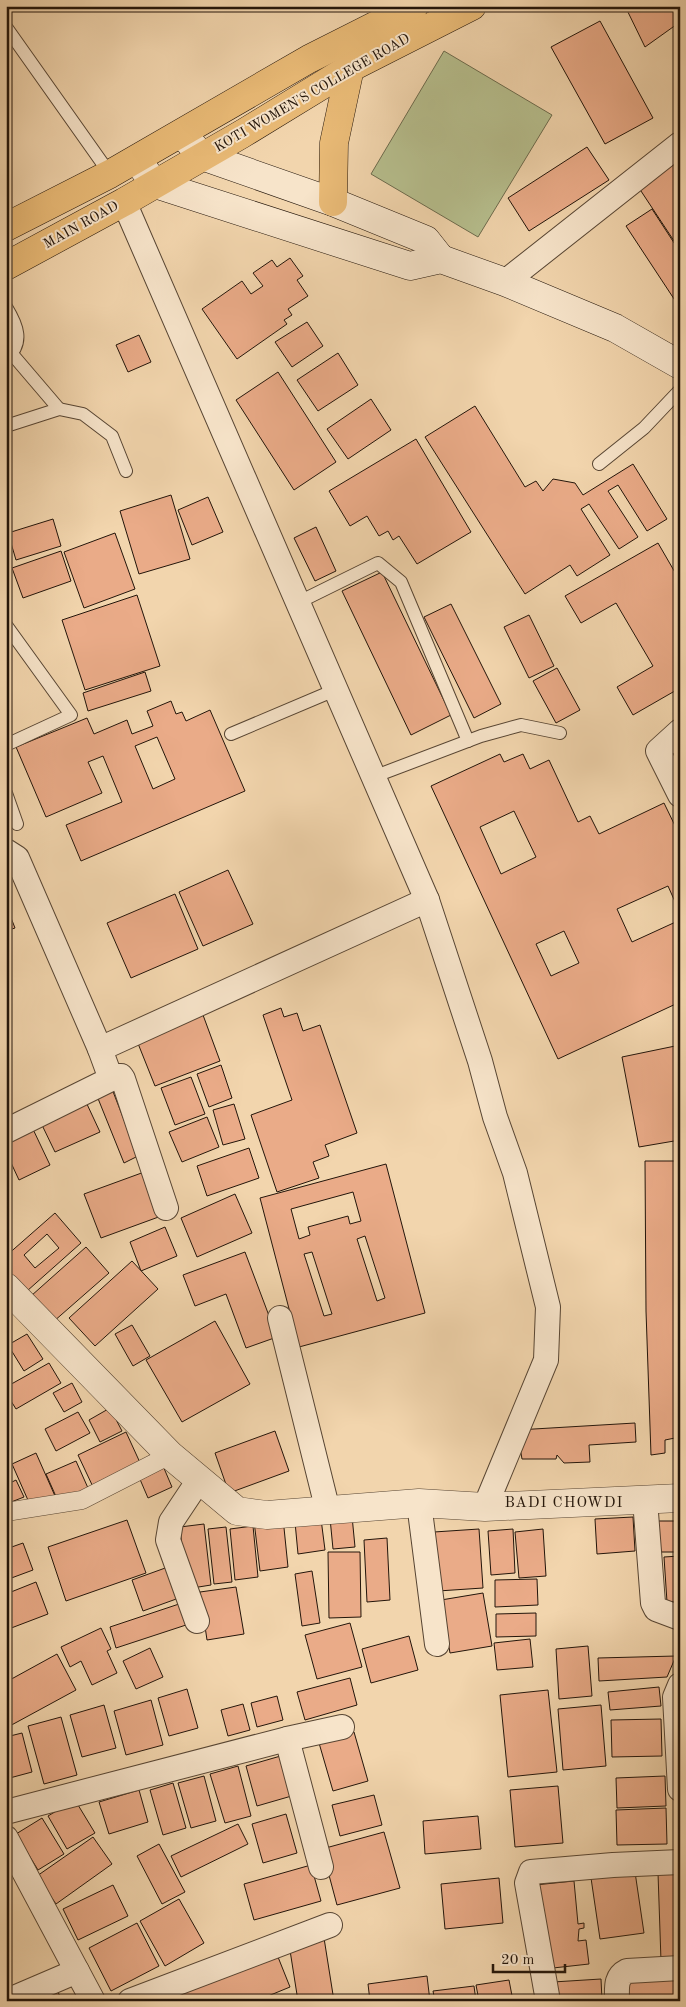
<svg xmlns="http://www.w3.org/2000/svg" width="686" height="2007" viewBox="0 0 686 2007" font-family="'Old Standard TT',serif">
<rect width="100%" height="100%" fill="#f2d5ad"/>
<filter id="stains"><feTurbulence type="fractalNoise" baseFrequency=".004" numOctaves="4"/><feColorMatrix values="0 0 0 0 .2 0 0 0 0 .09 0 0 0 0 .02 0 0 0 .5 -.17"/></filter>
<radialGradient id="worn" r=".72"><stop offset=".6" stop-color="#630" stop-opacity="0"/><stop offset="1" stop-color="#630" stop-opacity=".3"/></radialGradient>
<path fill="#b6be8d" stroke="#6c6a4c" d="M444,51L552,115L478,237L371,174Z"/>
<g fill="#eaab88" stroke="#23150a" fill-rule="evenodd">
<path d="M625,6H677L675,7L680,16V22L645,47Z"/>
<path d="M600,21L653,118L605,144L551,47Z"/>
<path d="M587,147L609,180L529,231L508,198Z"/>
<path d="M680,157V250L637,185Z"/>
<path d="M652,209L680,252V308L626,226Z"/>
<path d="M290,258L303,276L297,280L308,296L288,309L292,315L284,320L287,324L237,359L202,309L242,281L251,294L263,286L253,273L272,260L277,267Z"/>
<path d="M307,322L323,346L292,367L275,342Z"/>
<path d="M139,335L151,362L128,372L116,345Z"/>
<path d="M338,353L358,385L318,411L297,380Z"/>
<path d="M278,372L336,462L294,490L236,400Z"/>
<path d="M371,399L391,430L348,459L327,429Z"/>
<path d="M475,406L525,487L536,481L543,491L553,479L575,483L583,495L633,464L667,519L647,531L618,485L608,491L638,537L619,549L589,504L581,509L610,555L577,576L570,565L525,594L425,437Z"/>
<path d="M416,439L471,532L417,564L399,536L393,540L388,531L379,536L367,516L350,526L329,491Z"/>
<path d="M171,495L190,559L139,574L120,511Z"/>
<path d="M208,497L223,532L192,545L178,510Z"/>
<path d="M53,519L61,546L16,560L8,533Z"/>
<path d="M316,527L336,571L315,581L294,538Z"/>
<path d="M115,533L135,589L84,608L64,552Z"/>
<path d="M658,543L680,581V688L633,715L617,687L653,666L616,603L581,623L565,596Z"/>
<path d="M61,551L71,581L23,598L12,568Z"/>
<path d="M382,572L451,715L411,735L342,591Z"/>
<path d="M137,595L160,666L85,690L62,620Z"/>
<path d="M451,604L501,704L474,718L424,617Z"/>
<path d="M529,615L554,666L529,678L504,627Z"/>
<path d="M557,668L580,710L556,723L533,681Z"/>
<path d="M145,672L151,691L88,711L83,693Z"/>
<path d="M171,701L176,714L182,712L186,721L210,710L245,791L81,861L66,825L122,802L103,756L88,762L102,793L46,817L16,747L87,718L94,734L127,720L132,734L153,726L147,711ZM157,737L175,779L153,789L135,746Z"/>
<path d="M500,754L504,762L523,754L530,769L549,760L578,822L590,816L599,834L664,803L680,836V913L668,886L617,909L632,942L680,920V1002L558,1059L431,786ZM514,811L536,857L501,874L480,827ZM564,931L579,963L551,976L536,944Z"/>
<path d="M228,870L253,924L203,946L179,892Z"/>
<path d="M175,894L198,949L131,978L107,923Z"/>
<path d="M6,905L15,928L6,931Z"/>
<path d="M281,1008L284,1017L297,1013L303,1031L320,1025L357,1133L325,1145L329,1156L313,1162L319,1178L277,1192L251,1115L292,1100L263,1015Z"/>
<path d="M203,1015L220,1061L155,1086L137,1041Z"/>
<path d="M680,1045V1140L639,1147L622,1057Z"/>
<path d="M221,1065L232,1098L209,1107L197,1074Z"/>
<path d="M191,1077L205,1114L175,1125L161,1088Z"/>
<path d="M112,1089L138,1156L124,1163L97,1096Z"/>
<path d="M86,1102L100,1132L55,1152L41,1123Z"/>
<path d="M234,1104L245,1139L223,1145L213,1110Z"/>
<path d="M207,1117L219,1147L182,1162L169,1132Z"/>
<path d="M31,1125L50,1165L19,1180L6,1152V1138Z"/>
<path d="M249,1148L259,1178L207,1196L197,1166Z"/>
<path d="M645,1161H680V1437L665,1440V1453L651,1455L646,1311Z"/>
<path d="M386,1164L425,1313L299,1347L260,1198ZM353,1192L361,1221L350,1224L348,1216L308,1227L310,1235L299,1239L291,1209ZM365,1236L385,1298L377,1301L357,1239ZM312,1252L332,1314L324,1316L304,1254Z"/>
<path d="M147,1171L164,1215L101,1238L84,1194Z"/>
<path d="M235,1194L252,1233L197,1257L181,1218Z"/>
<path d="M55,1213L81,1243L27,1291L6,1268V1256ZM47,1234L59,1248L35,1268L24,1255Z"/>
<path d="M165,1227L177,1256L141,1271L130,1242Z"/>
<path d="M86,1247L109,1273L53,1322L31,1296Z"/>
<path d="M245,1252L277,1337L246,1348L226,1294L195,1306L183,1275Z"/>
<path d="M132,1261L158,1289L95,1346L69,1318Z"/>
<path d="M215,1321L250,1384L182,1422L146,1360Z"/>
<path d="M132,1325L150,1356L133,1366L115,1334Z"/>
<path d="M27,1334L43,1359L24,1371L8,1345Z"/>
<path d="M49,1363L61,1383L16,1409L6,1393V1387Z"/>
<path d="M72,1383L82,1402L64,1412L53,1393Z"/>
<path d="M110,1408L122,1431L100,1442L89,1420Z"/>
<path d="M78,1412L90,1433L56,1451L45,1429Z"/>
<path d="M635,1423L636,1442L589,1445L590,1462L564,1463L557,1455L556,1459H522L517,1430Z"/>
<path d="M275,1431L289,1471L229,1493L215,1453Z"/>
<path d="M126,1432L142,1467L94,1489L78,1455Z"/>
<path d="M36,1453L55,1496L31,1507L12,1464Z"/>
<path d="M76,1461L88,1488L58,1501L46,1474Z"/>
<path d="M163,1466L172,1487L148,1498L139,1477Z"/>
<path d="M16,1480L24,1497L6,1504V1485Z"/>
<path d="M352,1516L355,1547L333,1549L330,1518Z"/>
<path d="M633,1517L635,1551L597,1554L595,1519Z"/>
<path d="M283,1518L288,1567L260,1571L254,1521Z"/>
<path d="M321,1519L325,1550L298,1554L295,1522Z"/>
<path d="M127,1520L146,1573L66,1601L48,1547Z"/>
<rect x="658" y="1521" width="22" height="31"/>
<path d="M204,1524L211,1585L186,1589L180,1527Z"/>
<path d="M253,1526L258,1577L235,1580L230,1529Z"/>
<path d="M226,1527L232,1582L214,1584L208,1529Z"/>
<path d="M479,1529L483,1588L438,1591L434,1532Z"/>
<path d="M513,1529L515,1573L491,1575L488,1531Z"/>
<path d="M543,1529L546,1576L519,1578L515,1532Z"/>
<path d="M387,1538L390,1600L367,1602L364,1540Z"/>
<path d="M23,1543L33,1570L6,1580V1549Z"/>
<path d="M328,1552H360L361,1617L329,1618Z"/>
<path d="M680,1556V1602H667L664,1557Z"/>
<path d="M168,1567L179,1598L143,1611L132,1580Z"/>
<path d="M312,1571L320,1623L302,1626L295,1574Z"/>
<path d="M537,1579L538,1605L495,1607V1580Z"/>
<path d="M36,1582L48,1614L6,1630V1594Z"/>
<path d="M236,1587L244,1634L207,1640L200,1592Z"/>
<path d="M483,1593L492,1646L450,1653L441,1600Z"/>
<path d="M179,1604L186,1625L116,1648L110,1627Z"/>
<path d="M536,1613V1636L496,1637V1614Z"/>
<path d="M350,1623L362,1667L317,1679L305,1635Z"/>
<path d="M101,1628L111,1649L107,1651L117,1673L92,1685L81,1661L70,1667L61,1647Z"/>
<path d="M409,1636L418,1670L371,1683L362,1649Z"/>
<path d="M530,1639L533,1667L497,1670L494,1643Z"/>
<path d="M588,1646L592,1696L559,1699L556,1649Z"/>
<path d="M150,1648L163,1677L136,1689L123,1661Z"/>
<path d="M57,1654L76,1690L6,1728V1682Z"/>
<path d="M676,1656L667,1677L599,1681L598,1658Z"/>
<path d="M350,1678L357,1705L305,1720L297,1692Z"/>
<path d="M659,1687L661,1706L610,1710L608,1692Z"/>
<path d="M187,1689L198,1728L169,1736L158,1698Z"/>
<path d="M548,1690L557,1772L508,1777L500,1695Z"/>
<path d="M277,1696L283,1720L257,1727L251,1703Z"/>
<path d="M151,1700L163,1745L126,1755L114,1711Z"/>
<path d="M243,1704L250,1730L228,1736L221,1710Z"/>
<path d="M104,1705L116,1748L82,1757L70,1715Z"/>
<path d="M601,1705L606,1766L563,1770L558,1709Z"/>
<path d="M61,1717L77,1775L44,1784L28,1726Z"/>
<path d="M661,1719L662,1756L612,1757L611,1720Z"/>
<path d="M354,1732L368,1781L333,1791L319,1743Z"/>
<path d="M22,1733L32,1772L6,1779V1737Z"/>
<path d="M284,1755L295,1795L257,1806L246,1766Z"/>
<path d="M238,1766L251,1816L225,1823L210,1774Z"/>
<path d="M204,1776L216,1821L191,1828L178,1783Z"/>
<path d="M665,1776L666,1806L617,1808L616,1778Z"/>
<path d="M173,1783L186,1828L163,1835L150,1790Z"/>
<path d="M558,1786L563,1843L515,1847L510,1790Z"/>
<path d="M139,1790L148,1822L109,1834L99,1802Z"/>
<path d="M374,1795L382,1825L340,1836L332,1805Z"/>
<path d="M75,1800L95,1833L67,1849L48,1816Z"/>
<path d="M666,1808L667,1844L617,1845L616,1810Z"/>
<path d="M286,1814L297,1853L263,1863L252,1824Z"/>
<path d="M478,1816L481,1849L425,1854L423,1821Z"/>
<path d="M42,1818L64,1854L38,1870L16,1834Z"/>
<path d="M238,1824L248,1844L181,1877L171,1856Z"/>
<path d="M384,1832L400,1888L337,1905L322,1849Z"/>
<path d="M93,1837L112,1864L56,1904L37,1876Z"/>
<path d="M159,1844L185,1892L162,1904L137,1856Z"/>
<path d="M311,1865L321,1901L254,1920L244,1884Z"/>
<path d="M635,1872L644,1933L600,1939L591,1878Z"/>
<path d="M680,1872V1961H661L658,1873Z"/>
<path d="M499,1878L503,1923L445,1929L441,1884Z"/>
<path d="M574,1881L578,1924L584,1923V1928L579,1929L578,1941L586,1940L589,1964L544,1969L535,1885Z"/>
<path d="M113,1885L128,1916L78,1940L63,1909Z"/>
<path d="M179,1899L204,1943L165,1966L140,1921Z"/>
<path d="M137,1923L159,1966L111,1991L89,1948Z"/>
<path d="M324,1938L334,2001H298L289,1944Z"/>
<path d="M274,1947L290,1987L256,2001H145Z"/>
<path d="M427,1976L430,2001H370L368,1984Z"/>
<path d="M680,1977V2001H623L621,1982Z"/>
<path d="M601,1979L602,2000L554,2001L553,1982Z"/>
<path d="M509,1980L513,2001H479L476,1985Z"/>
<path d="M474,1986L476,2001H435L433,1991Z"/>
<path d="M58,1992L62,2001H38Z"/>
</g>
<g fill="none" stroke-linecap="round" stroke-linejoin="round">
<defs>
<g id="service">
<path d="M6,27L110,174"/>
<path d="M6,307C17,325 25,343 6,359"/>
<path d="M12,354L59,409"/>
<path d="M6,426L59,409L83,414L112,436L126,471"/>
<path d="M599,464L644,428L680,390"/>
<path d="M297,603L378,563L401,582L468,741"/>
<path d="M6,625L71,715L6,745"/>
<path d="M231,734L335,690"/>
<path d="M373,777L481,736L521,725L560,733"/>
<path d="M6,793L17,824"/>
</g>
<path id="pedestrian" d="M6,1512L82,1500L170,1455"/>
<g id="minor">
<path d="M124,202L427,900L480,1061L495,1117L515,1173L548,1307L546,1360L485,1507"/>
<path d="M505,282L680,144"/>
<path d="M680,731L658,751L680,795"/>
<path d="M6,851L17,858L100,1049"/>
<path d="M111,1079L118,1076H121L123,1079L166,1208"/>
<path d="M6,1131L111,1079L100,1049L427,900"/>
<path d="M280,1318L328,1511"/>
<path d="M645,1500L653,1603L656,1609L680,1618"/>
<path d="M419,1503L437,1644"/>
<path d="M197,1621L168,1540L171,1522L199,1480"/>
<path d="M680,1685L675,1697L680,1789"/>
<path d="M287,1739L321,1867"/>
<path d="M6,1812L287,1739L342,1727"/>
<path d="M6,1838L93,2001"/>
<path d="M7,2001L77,1971"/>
<path d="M130,2001L330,1925"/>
<path d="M548,2001L527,1883L531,1872L613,1865L680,1862"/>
<path d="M617,2001C617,1988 615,1977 627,1971L680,1968"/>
</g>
<path id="tertiary" d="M6,1287L170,1455L237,1511L267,1515L419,1503L485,1507L680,1498"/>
<g id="secondary">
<path d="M182,134L202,156L333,202L426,240L441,259"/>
<path d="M137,160L155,184L410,266L441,259L505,282L615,328L680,365"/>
</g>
<g id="primary">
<path d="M333,202L334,143L350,68"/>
<path d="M6,227L110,174L309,59L414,6"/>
<path d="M6,266L124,202L242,134L350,68L472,6"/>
</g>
</defs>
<use href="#service" stroke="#574533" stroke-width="14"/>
<use href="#pedestrian" stroke="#574533" stroke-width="19"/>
<use href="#minor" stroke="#574533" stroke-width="26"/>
<use href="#tertiary" stroke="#574533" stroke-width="29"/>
<use href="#secondary" stroke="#23150a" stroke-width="29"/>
<use href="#primary" stroke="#23150a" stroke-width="29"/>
<use href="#service" stroke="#f7e4ca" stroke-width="12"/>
<use href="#pedestrian" stroke="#f7e4ca" stroke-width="18"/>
<use href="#minor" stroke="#f7e4ca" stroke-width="24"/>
<use href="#tertiary" stroke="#f7e4ca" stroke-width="28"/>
<use href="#secondary" stroke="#f7e4ca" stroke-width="28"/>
<use href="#primary" stroke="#e9ba76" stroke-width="28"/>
</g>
<g text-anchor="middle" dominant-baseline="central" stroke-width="4" stroke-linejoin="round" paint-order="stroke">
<g font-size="14" fill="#23150a" stroke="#f7e4ca">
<text transform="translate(312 93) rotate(-30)">KOTI WOMEN'S COLLEGE ROAD</text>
<text transform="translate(81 225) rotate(-29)">MAIN ROAD</text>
</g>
<g font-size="15" letter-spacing="1" fill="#23150a" stroke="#f7e4ca">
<text x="564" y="1503">BADI CHOWDI</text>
</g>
</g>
<rect width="686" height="2007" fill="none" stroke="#f2d5ad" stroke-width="25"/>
<rect x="8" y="8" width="671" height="1992" fill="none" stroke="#23150a" stroke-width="2.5"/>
<rect x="12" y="12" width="661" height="1982" fill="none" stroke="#23150a"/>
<path d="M493 1964v8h72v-8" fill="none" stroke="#23150a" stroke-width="2.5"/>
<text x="501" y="1964" font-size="15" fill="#23150a" stroke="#f7e4ca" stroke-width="4" paint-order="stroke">20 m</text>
<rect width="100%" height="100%" filter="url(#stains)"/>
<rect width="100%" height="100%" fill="url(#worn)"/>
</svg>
